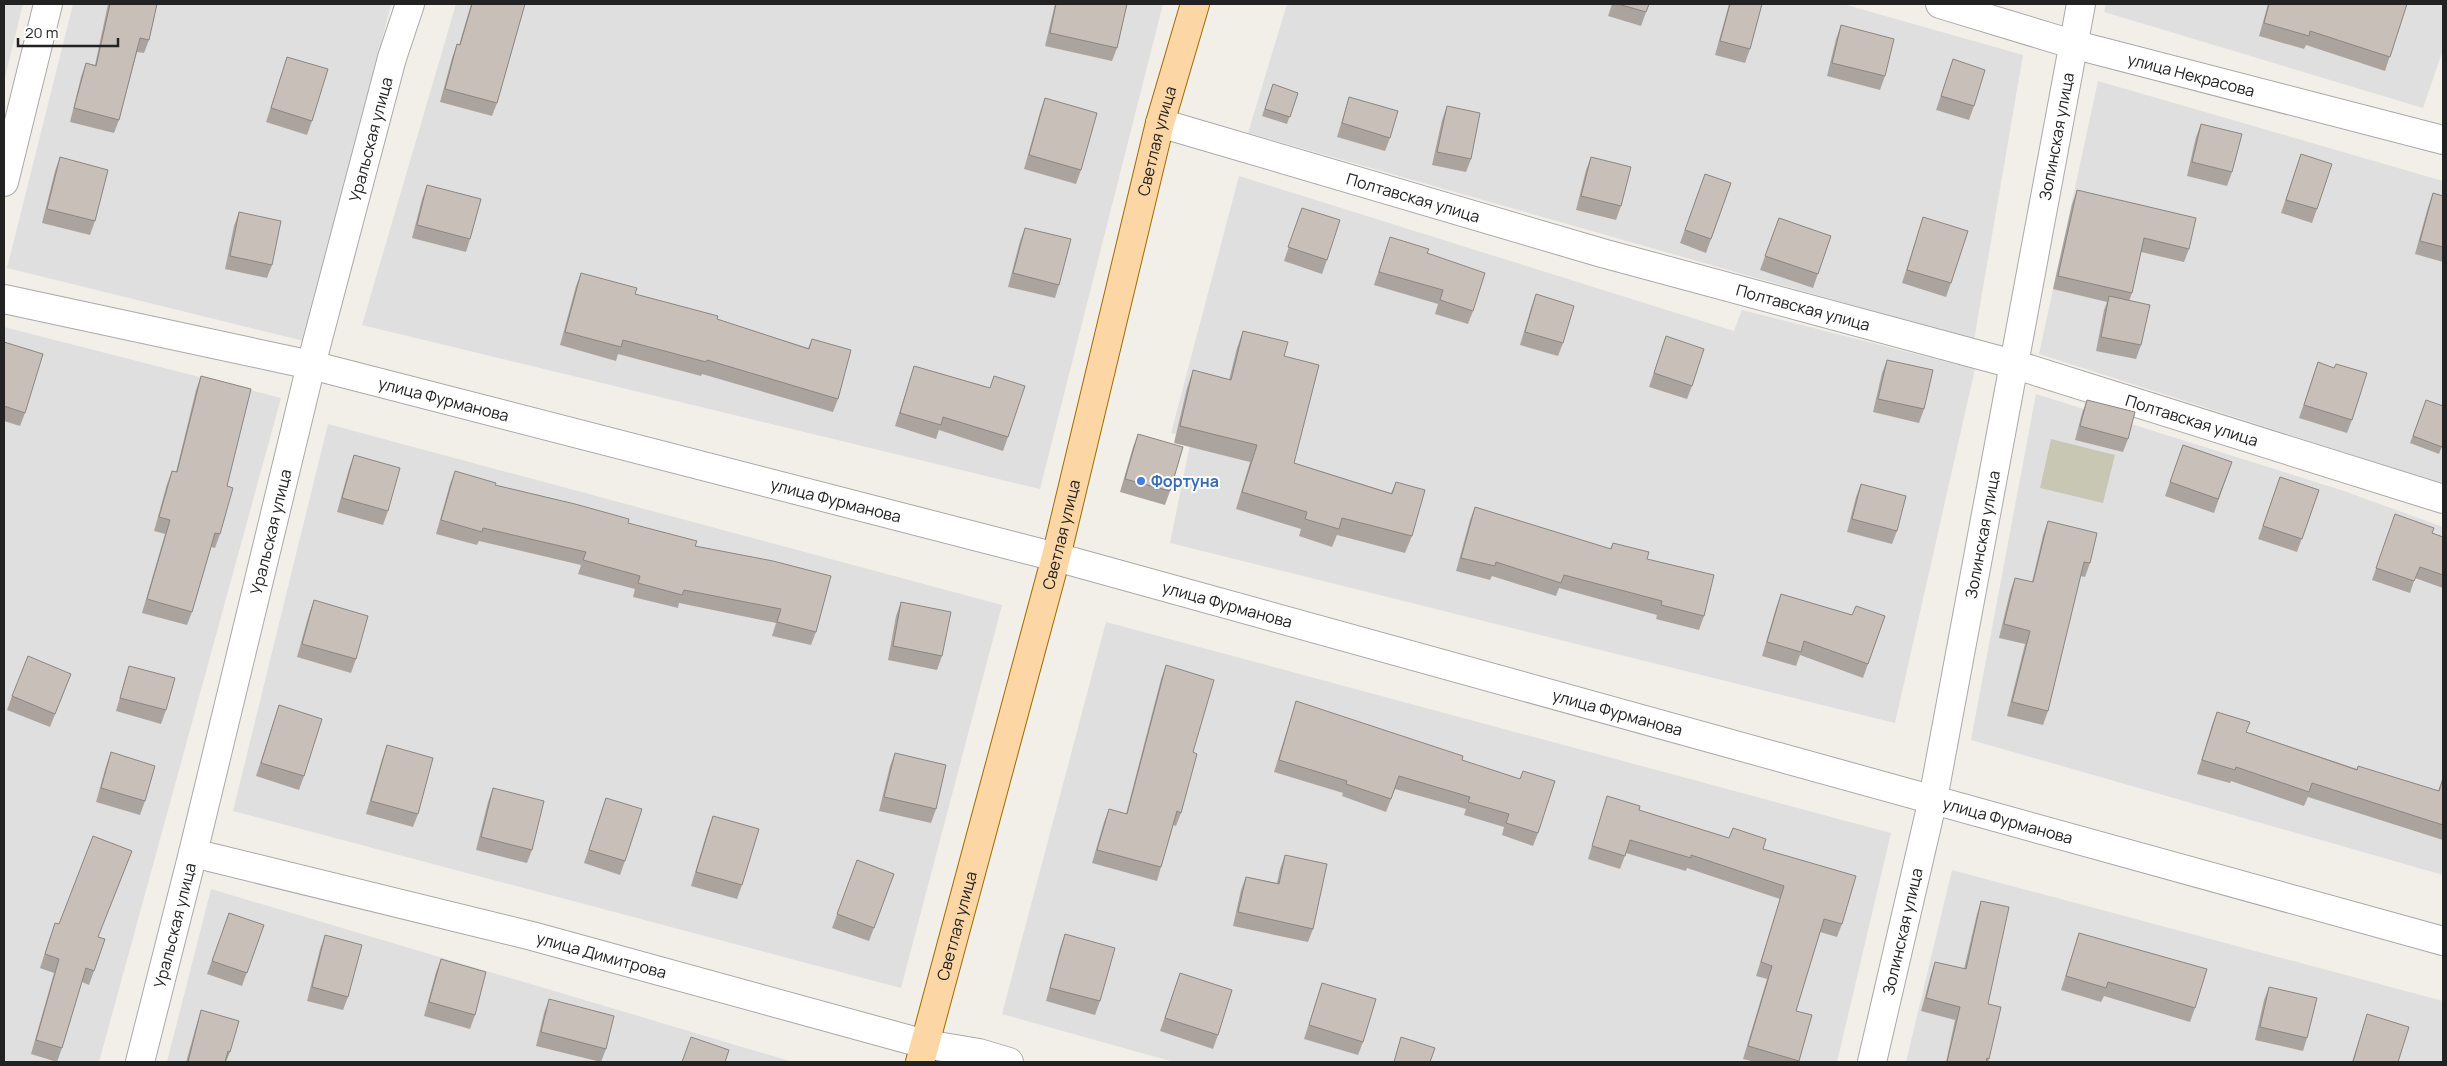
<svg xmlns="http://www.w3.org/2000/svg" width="2447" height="1066" viewBox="0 0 2447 1066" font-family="Manrope,sans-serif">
<rect width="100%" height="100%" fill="#f2efe9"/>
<g fill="#e0dfdf">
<path d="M4,4H23L4,81Z"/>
<path d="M73,4H391L308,342L7,268Z"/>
<path d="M456,4H1163L1040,489L362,325Z"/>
<path d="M1287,4H1843L2023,55L1974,340L1248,133Z"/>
<path d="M2106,4H2443V50L2423,108L2104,12Z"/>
<path d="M2098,81L2443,181V484L2039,354Z"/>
<path d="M1239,176L1734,331L1742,310L1975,369L1895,723L1170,543L1191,439L1171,433Z"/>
<path d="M4,327L281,398L99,1062H4Z"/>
<path d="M2036,394L2344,491L2443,527V875L1971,740Z"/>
<path d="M328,424L1002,605L901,988L233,811Z"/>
<path d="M1106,622L1891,833L1837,1062H1174L1002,1014Z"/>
<path d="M1952,870L2443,1001V1062H1906Z"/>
<path d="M211,889L793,1062H167Z"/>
</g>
<path fill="#c7c7b4" d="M2051,439L2115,455L2103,503L2040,488Z"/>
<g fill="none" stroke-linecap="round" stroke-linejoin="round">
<defs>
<g id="minor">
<path id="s1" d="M1940,4L2072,44L2443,140"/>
<path id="s2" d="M1160,123L1602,253L2013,364L2443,499"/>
<path d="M4,182L48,4"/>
<path id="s3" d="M4,299L311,365L1056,557L2443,941"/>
<path id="s4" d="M193,853L532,936L925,1044L979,1053L1009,1062"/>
<path id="s5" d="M140,1062L193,853L311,365L392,58L410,4"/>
<path id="s6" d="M1872,1062L1933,799L2081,4"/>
</g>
<g id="major">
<path id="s7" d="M920,1062L1056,557L1160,123L1195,4"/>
</g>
</defs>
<use href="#minor" stroke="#a9a9a9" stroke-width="30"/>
<use href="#major" stroke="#a06b00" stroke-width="30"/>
<use href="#minor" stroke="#fff" stroke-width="28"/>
<use href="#major" stroke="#fcd6a4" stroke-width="28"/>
</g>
<g fill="#aba49e">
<path d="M108,4H157L149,40L144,53L137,52L119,120L114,133L70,122L81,77L86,63L95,65Z"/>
<path d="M471,4H525L497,103L492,116L440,102L452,58L457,44L459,45Z"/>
<path d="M1055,4H1127L1117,48L1112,61L1045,46Z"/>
<path d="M1612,4H1649L1641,26L1608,16Z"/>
<path d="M1729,4H1762L1750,49L1745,63L1715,55Z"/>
<path d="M2268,4H2407L2385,71L2306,45L2304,49L2259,36Z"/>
<path d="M1841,25L1885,76L1880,90L1827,76L1836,39Z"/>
<path d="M287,57L312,121L307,135L266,122Z"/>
<path d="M1953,59L1974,106L1969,120L1936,110Z"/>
<path d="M1273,84L1298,93L1287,124L1262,116Z"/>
<path d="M1349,97L1390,138L1385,151L1337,137Z"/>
<path d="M1045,98L1081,170L1076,184L1024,169L1040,112Z"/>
<path d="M1447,106L1471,159L1466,172L1432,165L1442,120Z"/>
<path d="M2201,124L2232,172L2227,186L2187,176L2196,137Z"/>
<path d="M2301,154L2317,209L2312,223L2281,213Z"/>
<path d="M60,157L95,221L90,235L42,223L55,171Z"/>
<path d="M1591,157L1621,206L1616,220L1576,210L1586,170Z"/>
<path d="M1705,174L1731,183L1706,253L1680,243Z"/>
<path d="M427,185L470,239L466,252L412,238L422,199Z"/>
<path d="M2077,190L2189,249L2184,262L2141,252L2132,293L2129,301L2141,345L2136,359L2096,351L2104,310L2107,302L2053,289L2072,204Z"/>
<path d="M2433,193L2443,196V262L2415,254L2428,207Z"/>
<path d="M1302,208L1327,260L1322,274L1284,261Z"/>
<path d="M239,212L272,265L267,278L225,269L234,226Z"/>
<path d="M1923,217L1951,283L1946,297L1902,283Z"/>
<path d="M1779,218L1831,236L1813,288L1760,270Z"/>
<path d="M1025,228L1059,285L1055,298L1008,287L1020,241Z"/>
<path d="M1390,237L1427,253L1473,311L1468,324L1435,314L1438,304L1374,285Z"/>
<path d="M581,273L635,294L808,348L812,339L838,399L833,412L702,374L701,376L618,354L616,361L560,345L576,286Z"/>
<path d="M1536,294L1563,343L1558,356L1520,345L1531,308Z"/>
<path d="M1243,331L1284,356L1294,463L1391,493L1396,482L1412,536L1405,553L1337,535L1332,547L1299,536L1301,529L1236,509L1250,462L1174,443L1187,388L1193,370L1229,380L1237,348Z"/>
<path d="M1666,336L1692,386L1687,399L1649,387Z"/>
<path d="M4,342L25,413L20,426L4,421Z"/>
<path d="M1887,360L1924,409L1919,423L1873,412L1882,373Z"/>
<path d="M2318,362L2352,420L2347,433L2299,418Z"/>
<path d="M914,366L990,388L994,376L1008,437L1003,451L939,430L936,439L895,426Z"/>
<path d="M201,376L227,486L220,534L215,548L211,547L192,612L187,625L142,613L165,534L154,531L167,484L172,471L176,472L196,390Z"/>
<path d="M2087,400L2128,439L2123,452L2075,440L2082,413Z"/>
<path d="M2426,400L2443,444L2439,454L2410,443Z"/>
<path d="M1138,434L1170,491L1165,505L1120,492L1133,447Z"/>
<path d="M2183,445L2232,462L2214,513L2165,496Z"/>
<path d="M354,455L388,511L383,525L337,512L349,469Z"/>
<path d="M455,471L495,485L628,523L695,546L816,632L811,645L772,636L776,623L679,603L678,608L633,597L635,589L578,574L581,565L479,541L477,545L436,534L450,484Z"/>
<path d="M2280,477L2319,490L2297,552L2258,539Z"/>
<path d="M1861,484L1897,531L1892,544L1847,532L1856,497Z"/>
<path d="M1475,507L1610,549L1613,543L1647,559L1704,616L1699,630L1656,619L1657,615L1559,588L1556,596L1492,576L1490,580L1456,571L1470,520Z"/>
<path d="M2395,514L2432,533L2443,537V588L2415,578L2410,593L2372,580Z"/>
<path d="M2048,521L2090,563L2085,577L2080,576L2048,711L2043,725L2007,716L2025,644L1999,638L2010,592L2015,578L2032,582L2043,535Z"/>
<path d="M1781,594L1852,615L1885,616L1863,678L1800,655L1796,666L1762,656L1776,608Z"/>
<path d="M314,600L356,659L351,673L297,657L309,614Z"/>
<path d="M901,602L942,656L937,670L888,660L896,616Z"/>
<path d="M1166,665L1193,752L1181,813L1176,826L1173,825L1157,881L1092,863L1104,822L1109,809L1126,814L1161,679Z"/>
<path d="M129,666L166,710L161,724L116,711L125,679Z"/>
<path d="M71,674L50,727L7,710L12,696Z"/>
<path d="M1296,701L1462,760L1538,833L1533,846L1502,835L1504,827L1464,815L1466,809L1395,789L1386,812L1342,796L1343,793L1274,772L1292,714Z"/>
<path d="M279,705L304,776L299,790L256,776Z"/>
<path d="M2217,712L2246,732L2357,769L2438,791L2443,778V840L2308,797L2304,806L2231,781L2230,783L2197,774L2212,725Z"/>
<path d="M387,745L418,814L413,827L366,814L382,759Z"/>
<path d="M111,752L145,801L140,815L96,802L106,766Z"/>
<path d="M895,753L936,809L931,823L879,811L890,766Z"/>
<path d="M493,788L532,850L527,863L476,850L488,802Z"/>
<path d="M1607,796L1639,810L1763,849L1842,924L1837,937L1820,932L1796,1011L1812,1015L1798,1062H1755L1743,1059L1767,979L1756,976L1780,899L1687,868L1686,871L1626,853L1620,869L1588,859L1603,809Z"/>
<path d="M606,798L625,861L620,875L584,863Z"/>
<path d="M713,816L742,885L737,899L691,886L708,829Z"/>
<path d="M1285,855L1313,929L1308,942L1233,926L1241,890L1246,877L1277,883L1280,869Z"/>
<path d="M857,860L894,874L869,941L832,928Z"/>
<path d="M1981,901L1988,1004L1989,1059L1988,1062H1946L1955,1020L1921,1011L1931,974L1935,962L1964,969L1977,914Z"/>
<path d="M229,913L264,925L242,986L207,974Z"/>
<path d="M2079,933L2195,1008L2190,1022L2104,996L2101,1002L2061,990Z"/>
<path d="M1065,934L1100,1001L1095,1015L1046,1001L1060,948Z"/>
<path d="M325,935L348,997L343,1010L307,1001L320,949Z"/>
<path d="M50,937H99L94,971L89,985L82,982L62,1048L57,1062L31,1054L54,973L40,968Z"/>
<path d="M441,959L475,1015L470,1029L424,1016L436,972Z"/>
<path d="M1180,973L1218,1035L1213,1049L1160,1031Z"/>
<path d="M1322,983L1363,1042L1358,1055L1304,1039Z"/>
<path d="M2269,987L2307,1038L2303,1051L2255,1040L2264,1000Z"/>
<path d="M549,999L606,1049L601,1062L536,1046L544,1013Z"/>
<path d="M201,1010L230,1052L226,1062H186L197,1023Z"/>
<path d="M2367,1014L2398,1062H2352Z"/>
</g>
<g fill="#c7bfb8" stroke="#8b8681">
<path d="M110,4H157L149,40L140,38L119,120L74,108L86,63L96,66Z"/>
<path d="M472,4H525L497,103L445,89L457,44L460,45Z"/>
<path d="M1056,4H1127L1117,48L1050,33Z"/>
<path d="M1618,4H1649L1646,12Z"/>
<path d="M1730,4H1762L1750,49L1720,41Z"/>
<path d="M2269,4H2407L2390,57L2310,31L2309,36L2264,23Z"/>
<path d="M1841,25L1894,39L1885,76L1832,63Z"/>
<path d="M287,57L328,69L312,121L271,108Z"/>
<path d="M1953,59L1985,70L1974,106L1941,96Z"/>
<path d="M1273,84L1298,93L1290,117L1265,109Z"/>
<path d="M1349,97L1398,111L1390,138L1342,123Z"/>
<path d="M1045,98L1097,113L1081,170L1029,155Z"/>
<path d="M1447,106L1480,113L1471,159L1437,152Z"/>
<path d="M2201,124L2242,134L2232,172L2192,162Z"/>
<path d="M2301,154L2332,164L2317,209L2286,200Z"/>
<path d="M60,157L108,170L95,221L47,209Z"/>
<path d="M1591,157L1631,167L1621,206L1581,196Z"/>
<path d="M1705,174L1731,183L1711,239L1685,230Z"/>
<path d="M427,185L481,199L470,239L417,225Z"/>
<path d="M2077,190L2196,218L2189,249L2144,238L2132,293L2058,276Z"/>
<path d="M2433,193L2443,196V247L2420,241Z"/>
<path d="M1302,208L1340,220L1327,260L1288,247Z"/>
<path d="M239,212L281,221L272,265L230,256Z"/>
<path d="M1923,217L1968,231L1951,283L1907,270Z"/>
<path d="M1779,218L1831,236L1818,274L1765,256Z"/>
<path d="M1025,228L1071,239L1059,285L1013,273Z"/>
<path d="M1390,237L1429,249L1427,253L1485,273L1473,311L1440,300L1443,290L1379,272Z"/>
<path d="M581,273L637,288L635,294L718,316L717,319L809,349L812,339L851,350L838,399L707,360L706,362L623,340L621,347L565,332Z"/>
<path d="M1536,294L1574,306L1563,343L1525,332Z"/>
<path d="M2109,296L2150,305L2141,345L2101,337Z"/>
<path d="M1243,331L1288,342L1284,356L1319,365L1294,463L1392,494L1396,482L1425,490L1412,536L1342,518L1339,529L1305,519L1307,512L1242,492L1257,445L1180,426L1193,370L1231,380Z"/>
<path d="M1666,336L1704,349L1692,386L1654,373Z"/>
<path d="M4,342L43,354L25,413L4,406Z"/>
<path d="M1887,360L1933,370L1924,409L1878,399Z"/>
<path d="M2318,362L2334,368L2336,364L2367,373L2352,420L2304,405Z"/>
<path d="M914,366L990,388L994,376L1025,386L1008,437L943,417L941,425L900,413Z"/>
<path d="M201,376L251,389L227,486L233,488L220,534L215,533L192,612L147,599L170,520L159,517L172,471L177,472Z"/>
<path d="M2087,400L2135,412L2128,439L2080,426Z"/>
<path d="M2426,400L2443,406V443L2442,447L2413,436Z"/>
<path d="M1138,434L1183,447L1170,491L1125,479Z"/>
<path d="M2183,445L2232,462L2218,499L2170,482Z"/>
<path d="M354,455L400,468L388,511L342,498Z"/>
<path d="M455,471L496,483L495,485L575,504L629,519L628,523L697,541L695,546L773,561L831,576L816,632L777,622L781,609L684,590L682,595L638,583L640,576L583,560L586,552L483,528L482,532L441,520Z"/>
<path d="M2280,477L2319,490L2302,539L2263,526Z"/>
<path d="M1861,484L1906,496L1897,531L1852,519Z"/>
<path d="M1475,507L1611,549L1613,543L1649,552L1647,559L1714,575L1704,616L1661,605L1662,601L1564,575L1561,583L1496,562L1495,566L1461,558Z"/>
<path d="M2395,514L2434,528L2432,533L2443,537V575L2420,567L2414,581L2376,568Z"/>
<path d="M2048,521L2097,533L2090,563L2084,562L2048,711L2012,702L2030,631L2004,624L2015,578L2033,582Z"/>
<path d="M1781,594L1852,615L1856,606L1885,616L1868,664L1804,641L1801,652L1767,642Z"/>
<path d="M314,600L368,616L356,659L302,644Z"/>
<path d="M901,602L951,612L942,656L893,646Z"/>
<path d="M28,656L71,674L55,714L12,696Z"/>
<path d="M1166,665L1214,680L1193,752L1197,754L1181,813L1177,811L1161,867L1097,850L1109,809L1127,814Z"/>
<path d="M129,666L175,678L166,710L120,698Z"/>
<path d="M1296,701L1463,756L1462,760L1520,779L1523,771L1555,781L1538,833L1506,823L1509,814L1468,802L1470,797L1399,776L1391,799L1346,784L1347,781L1279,760Z"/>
<path d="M279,705L322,719L304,776L261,763Z"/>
<path d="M2217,712L2250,722L2246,732L2357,770L2358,766L2439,791L2443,778V825L2312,783L2309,792L2236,767L2235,770L2202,760Z"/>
<path d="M387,745L433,758L418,814L371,801Z"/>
<path d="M111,752L155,766L145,801L101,788Z"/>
<path d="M895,753L946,765L936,809L884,797Z"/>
<path d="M493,788L544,801L532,850L481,837Z"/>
<path d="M1607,796L1640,806L1639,810L1729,838L1733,828L1766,839L1763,849L1856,876L1842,924L1824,919L1796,1011L1812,1015L1799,1061L1748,1046L1772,966L1761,962L1784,886L1691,855V858L1630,840L1625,856L1592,846Z"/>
<path d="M606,798L642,809L625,861L589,850Z"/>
<path d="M713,816L759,829L742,885L696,872Z"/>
<path d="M93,836L132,851L98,937L105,939L94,971L86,968L62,1048L36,1040L59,959L45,954L55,923L59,924Z"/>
<path d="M1285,855L1327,864L1313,929L1238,912L1246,877L1279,884Z"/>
<path d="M857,860L894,874L874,928L837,914Z"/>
<path d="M1981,901L2009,907L1988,1004L2001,1007L1989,1059L1987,1058L1986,1062H1947L1960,1007L1926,998L1935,962L1966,969Z"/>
<path d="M229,913L264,925L247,973L212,961Z"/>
<path d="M2079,933L2207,969L2195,1008L2108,982L2106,988L2066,976Z"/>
<path d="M1065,934L1115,948L1100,1001L1050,988Z"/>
<path d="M325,935L362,945L348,997L312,987Z"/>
<path d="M441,959L486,972L475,1015L429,1002Z"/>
<path d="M1180,973L1232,990L1218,1035L1165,1018Z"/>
<path d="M1322,983L1376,999L1363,1042L1309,1025Z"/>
<path d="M2269,987L2317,998L2307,1038L2260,1027Z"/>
<path d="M549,999L614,1016L606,1049L541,1032Z"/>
<path d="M201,1010L239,1021L230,1052L228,1051L225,1062H188Z"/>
<path d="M2367,1014L2409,1027L2398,1062H2353Z"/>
<path d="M691,1037L729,1050L725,1062H682Z"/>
<path d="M1401,1037L1435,1048L1430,1062H1394Z"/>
</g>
<circle fill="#3f7fe0" stroke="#fff" stroke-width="2" cx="1141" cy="481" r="5"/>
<g text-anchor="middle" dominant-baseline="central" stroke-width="4" stroke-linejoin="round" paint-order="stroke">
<g font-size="16" fill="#222" stroke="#fff">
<text stroke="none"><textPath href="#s1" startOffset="261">улица Некрасова</textPath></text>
<text stroke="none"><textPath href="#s6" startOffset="944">Золинская улица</textPath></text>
<text stroke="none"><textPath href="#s5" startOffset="951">Уральская улица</textPath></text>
<text stroke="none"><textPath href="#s7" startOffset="951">Светлая улица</textPath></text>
<text stroke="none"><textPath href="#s2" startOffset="264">Полтавская улица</textPath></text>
<text stroke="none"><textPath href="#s2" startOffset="669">Полтавская улица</textPath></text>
<text stroke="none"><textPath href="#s3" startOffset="451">улица Фурманова</textPath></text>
<text stroke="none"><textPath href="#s2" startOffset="1074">Полтавская улица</textPath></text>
<text stroke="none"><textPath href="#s3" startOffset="856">улица Фурманова</textPath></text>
<text stroke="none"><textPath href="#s5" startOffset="546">Уральская улица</textPath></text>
<text stroke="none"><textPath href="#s7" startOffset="546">Светлая улица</textPath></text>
<text stroke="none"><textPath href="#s6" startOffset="539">Золинская улица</textPath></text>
<text stroke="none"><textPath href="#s3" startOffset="1261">улица Фурманова</textPath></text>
<text stroke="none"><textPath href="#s3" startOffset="1666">улица Фурманова</textPath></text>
<text stroke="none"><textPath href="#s3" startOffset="2071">улица Фурманова</textPath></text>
<text stroke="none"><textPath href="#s5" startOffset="141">Уральская улица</textPath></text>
<text stroke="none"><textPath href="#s7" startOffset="141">Светлая улица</textPath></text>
<text stroke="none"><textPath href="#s6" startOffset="134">Золинская улица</textPath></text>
<text stroke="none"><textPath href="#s4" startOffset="421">улица Димитрова</textPath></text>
</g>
<g font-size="16" font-weight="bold" fill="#366cbe" stroke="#fff" text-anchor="start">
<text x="1151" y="481">Фортуна</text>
</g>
</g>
<rect width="2447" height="1066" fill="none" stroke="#222222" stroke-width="10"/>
<path d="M18 38v8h100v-8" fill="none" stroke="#222222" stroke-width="2.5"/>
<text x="25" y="38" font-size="15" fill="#222222" stroke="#ffffff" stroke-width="4" paint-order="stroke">20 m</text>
</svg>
